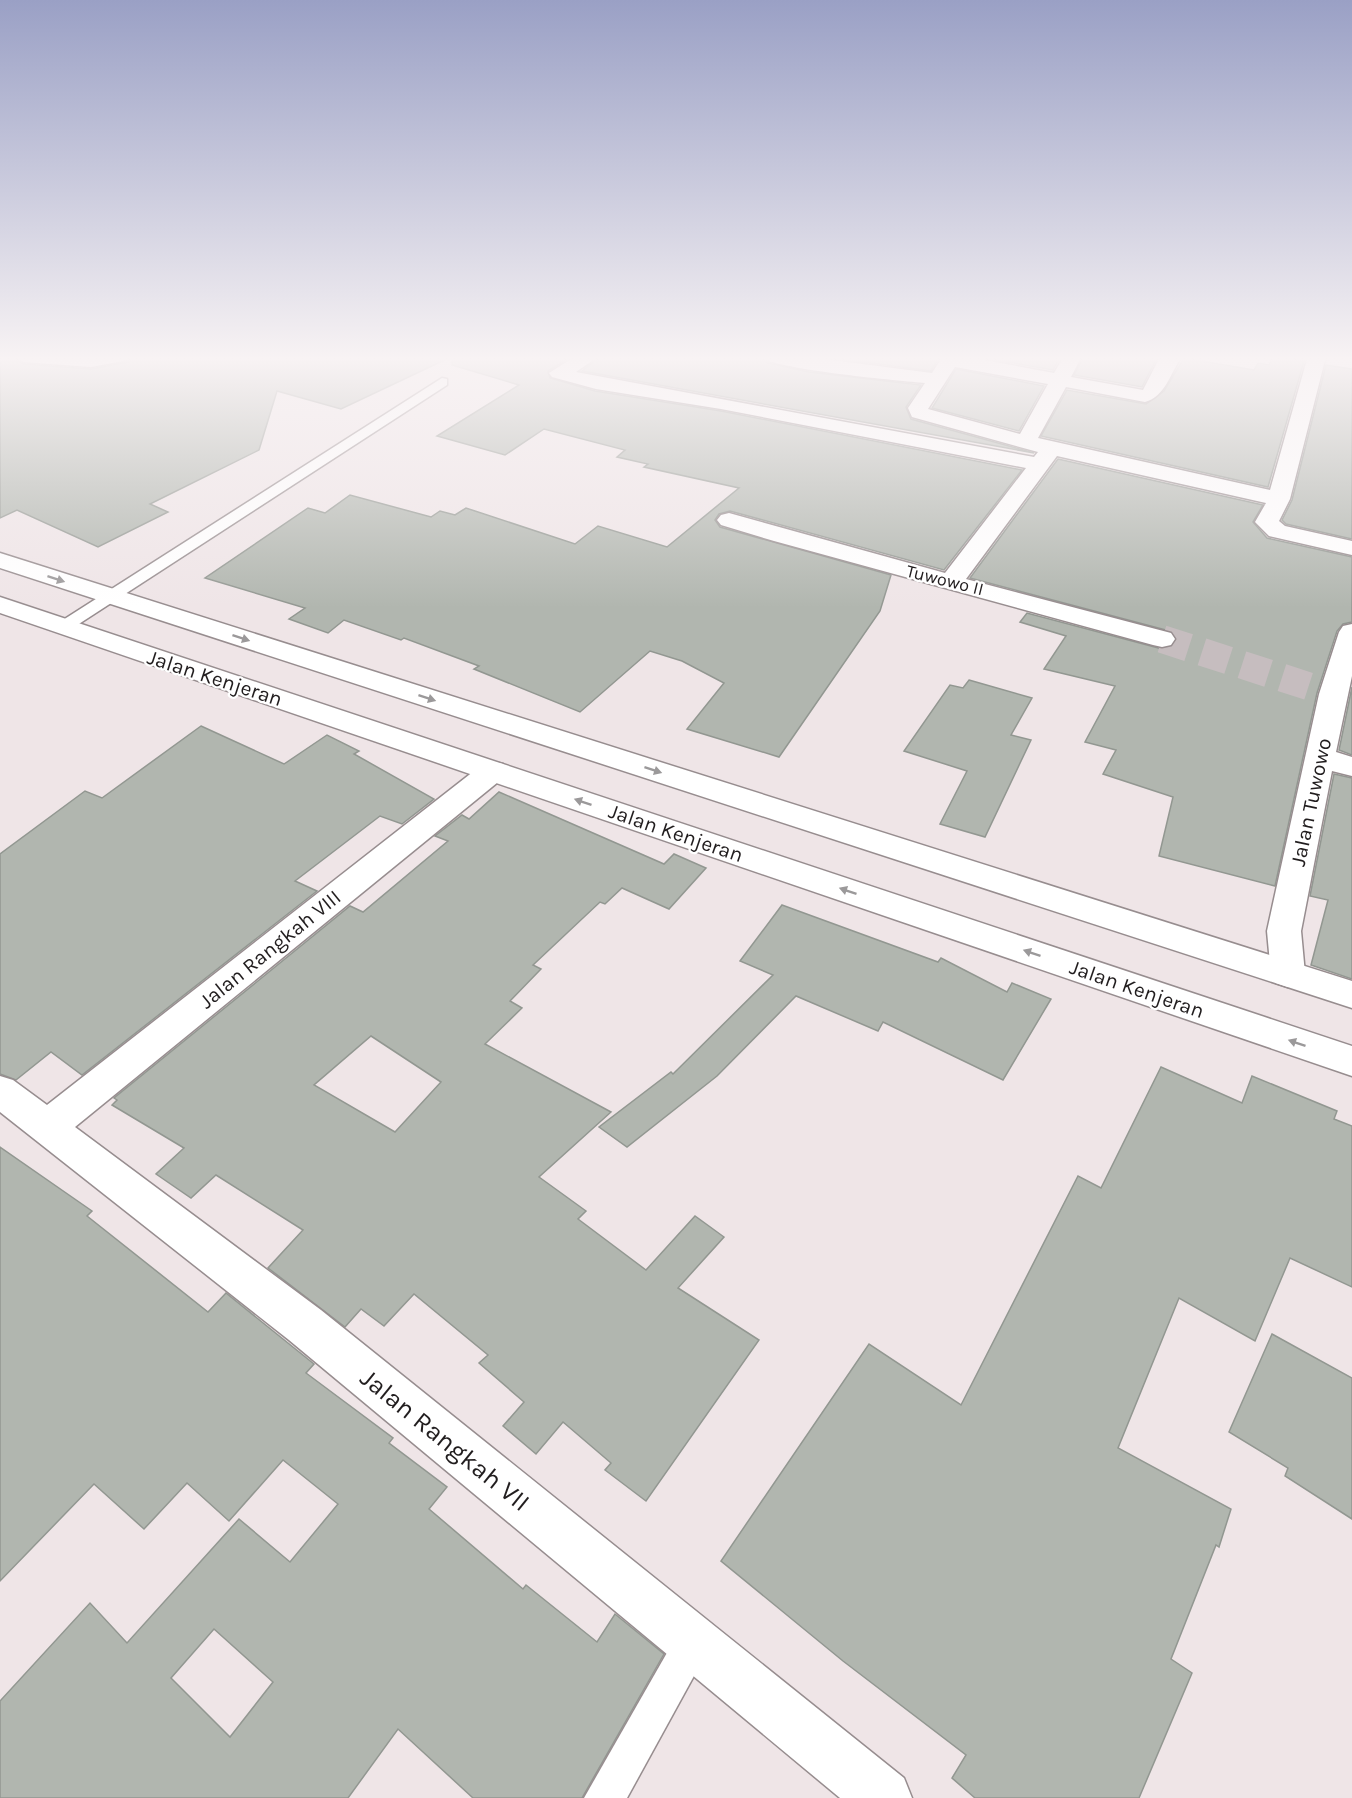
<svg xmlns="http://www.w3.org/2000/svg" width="1352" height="1798" viewBox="0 0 1352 1798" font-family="Karla,sans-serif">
<rect width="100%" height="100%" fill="#efe5e7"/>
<g fill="#b1b6af" stroke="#929791" stroke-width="1.5" fill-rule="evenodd">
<path d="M0,356L14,358L24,364L91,369L128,362L132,356H453L341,409L277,391L259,450L150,504L168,512L98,547L17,510L0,518Z"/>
<path d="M453,356H572L548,371L550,378L595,391L721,411L1022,470L944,570L730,511L719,514L715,520L720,527L891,575L880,611L779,757L687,729L724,683L682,661L650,651L580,712L474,669L479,666L404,638L401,640L344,620L328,633L289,619L305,608L205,578L308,508L325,513L350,495L431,517L440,511L455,515L466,508L575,544L598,526L667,547L739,488L644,467L648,464L617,457L625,450L544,429L505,455L437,436L519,385L452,365Z"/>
<path d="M601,356H758L768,363L809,372L921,385L906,407L911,419L1034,453L582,371Z"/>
<path d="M818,356H940L931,371Z"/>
<path d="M974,356H1061L1053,370Z"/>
<path d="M1084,356H1158L1142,387L1074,375Z"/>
<path d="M1273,356L1304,361L1268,487L1041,436L1067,390L1146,404L1164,391L1184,358L1254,370L1258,363L1269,365Z"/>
<path d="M1326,365L1352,369V539L1286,524L1282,520L1292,500Z"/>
<path d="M956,369L1044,386L1019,431L932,408Z"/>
<path d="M1058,459L1263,505L1253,522L1267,538L1352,557V622L1343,624L1337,631L1317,693L1275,886L1159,856L1173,797L1103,774L1116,750L1085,742L1115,686L1044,669L1066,636L1020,622L1027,613L1162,649L1171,647L1177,640L1173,632L970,578Z"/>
<path d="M969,680L1032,698L1011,735L1031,740L985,837L940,824L967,771L904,751L950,685L963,688Z"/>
<path d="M1352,687V755L1339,750Z"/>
<path d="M201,726L284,764L327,735L359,751L354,754L434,799L402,824L380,816L295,881L317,891L82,1075L51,1052L16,1080L0,1074V854L85,791L102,798Z"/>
<path d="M1334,774L1352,778V979L1311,965L1328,900L1310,896Z"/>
<path d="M499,792L664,864L674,854L706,868L669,909L622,888L605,904L600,902L533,965L541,969L510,1001L522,1008L485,1044L611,1112L539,1177L586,1211L578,1219L646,1270L695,1216L724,1237L678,1288L759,1340L646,1501L605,1470L611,1463L563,1422L536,1454L503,1426L524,1402L479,1363L488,1355L414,1294L384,1326L361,1309L345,1327L268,1268L303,1230L216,1175L191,1198L156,1174L184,1148L112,1105L117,1100L114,1098L350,906L363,912L448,841L435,836L462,815L469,819ZM371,1036L441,1082L395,1132L314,1085Z"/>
<path d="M782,905L938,962L941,958L1007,992L1012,983L1051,999L1003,1080L883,1022L878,1031L796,996L717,1076L627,1147L599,1127L671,1072L673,1074L773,975L740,961Z"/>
<path d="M1161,1067L1242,1103L1252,1076L1337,1111L1334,1119L1352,1126V1287L1290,1258L1255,1341L1179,1298L1118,1448L1231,1509L1219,1547L1216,1545L1171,1659L1192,1673L1139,1798H975L952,1778L966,1755L843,1661L721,1561L869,1344L961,1405L1078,1176L1101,1188Z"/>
<path d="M0,1147L92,1211L87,1216L208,1312L226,1293L314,1364L306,1373L393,1438L389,1443L447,1487L429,1509L523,1589L526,1585L597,1642L615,1614L664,1654L582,1798H473L398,1729L348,1798H0V1701L90,1603L127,1643L239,1519L290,1562L338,1504L283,1460L229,1521L187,1483L144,1529L94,1484L0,1581ZM214,1629L273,1682L230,1737L171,1678Z"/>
<path d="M1272,1334L1352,1378V1519L1285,1476L1288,1468L1229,1432Z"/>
</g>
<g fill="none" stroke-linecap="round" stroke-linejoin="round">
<path stroke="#c6bdbf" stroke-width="28" stroke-dasharray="28 14" stroke-linecap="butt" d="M1162,639L1311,687"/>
<defs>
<g id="service">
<path d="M442,378L447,379V385L68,631L61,633L52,627Z"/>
<path d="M693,1624L706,1630L712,1643L627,1798H584L680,1630Z"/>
</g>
<g id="minor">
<path d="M15,356H130L128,360L91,367L24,362Z"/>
<path d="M576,356H599L576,372L1034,457L1038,452L912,417L908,408L925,383C901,381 769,369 760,356H800L932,373L943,356H962L1054,373L1064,356H1082L1071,377L1143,390L1160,357L1182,356C1171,372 1165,397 1145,402L1066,387L1038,438L1270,490L1308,356H1326L1290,499L1279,521L1285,526L1352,541V555L1269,536L1255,522L1266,503L1057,456L966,579L1171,633L1175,639L1171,645L1162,647L1153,645L774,541L721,525L717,520L721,515L729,513L945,573L1026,468L721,409L596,389L552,377L549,373ZM955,367L1048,384L1020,434L928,409Z"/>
<path d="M1352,624V676L1336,752L1352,757V776L1332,771L1301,931L1305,974L1300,983L1288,987L1276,983L1271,974L1267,931L1319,694L1339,632L1343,626Z"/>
<path d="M493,762L503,764L508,771L503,778L75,1127L321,1310L904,1778L912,1798H840L289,1340L0,1112V1076L13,1080L47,1105L483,764Z"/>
</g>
<g id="trunk">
<path d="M0,553L1352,981V1008L0,568Z"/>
<path d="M0,597L1352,1046V1076L0,613Z"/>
</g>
</defs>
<use href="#service" stroke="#978d8f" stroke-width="3"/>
<use href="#minor" stroke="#978d8f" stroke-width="3"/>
<use href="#trunk" stroke="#978d8f" stroke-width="3"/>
<use href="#service" fill="#fff" fill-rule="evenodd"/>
<use href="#minor" fill="#fff" fill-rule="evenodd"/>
<use href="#trunk" fill="#fff" fill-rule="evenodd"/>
</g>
<defs><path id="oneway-solid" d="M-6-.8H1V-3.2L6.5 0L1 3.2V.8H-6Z" transform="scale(1.5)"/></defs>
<g fill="#9b999a">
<use href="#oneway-solid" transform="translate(56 579) rotate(18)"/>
<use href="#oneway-solid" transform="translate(241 638) rotate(18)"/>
<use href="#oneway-solid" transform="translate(427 698) rotate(18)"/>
<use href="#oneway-solid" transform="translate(653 770) rotate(18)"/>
<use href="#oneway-solid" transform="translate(583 802) rotate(-161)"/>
<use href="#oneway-solid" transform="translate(848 891) rotate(-161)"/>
<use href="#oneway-solid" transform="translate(1032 953) rotate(-161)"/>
<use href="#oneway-solid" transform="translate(1297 1043) rotate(-161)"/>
</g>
<linearGradient id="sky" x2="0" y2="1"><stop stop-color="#9aa0c5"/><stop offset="0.59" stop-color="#f8f3f4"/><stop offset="1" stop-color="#f8f3f4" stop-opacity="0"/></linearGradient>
<rect width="1352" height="608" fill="url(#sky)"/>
<g text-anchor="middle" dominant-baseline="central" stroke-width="4.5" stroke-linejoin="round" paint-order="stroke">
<g font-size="18" fill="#211d1e" stroke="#fff">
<text transform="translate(945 580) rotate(14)">Tuwowo II</text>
</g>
<g font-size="21" fill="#211d1e" stroke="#fff">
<text transform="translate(215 678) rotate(18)">Jalan Kenjeran</text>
<text transform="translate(1311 802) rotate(-78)">Jalan Tuwowo</text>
<text transform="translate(676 833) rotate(19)">Jalan Kenjeran</text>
<text transform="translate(270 949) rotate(-39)">Jalan Rangkah VIII</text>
<text transform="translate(1137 989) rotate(19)">Jalan Kenjeran</text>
</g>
<g font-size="26" fill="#211d1e" stroke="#fff">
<text transform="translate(445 1440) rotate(39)">Jalan Rangkah VII</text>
</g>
</g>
</svg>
